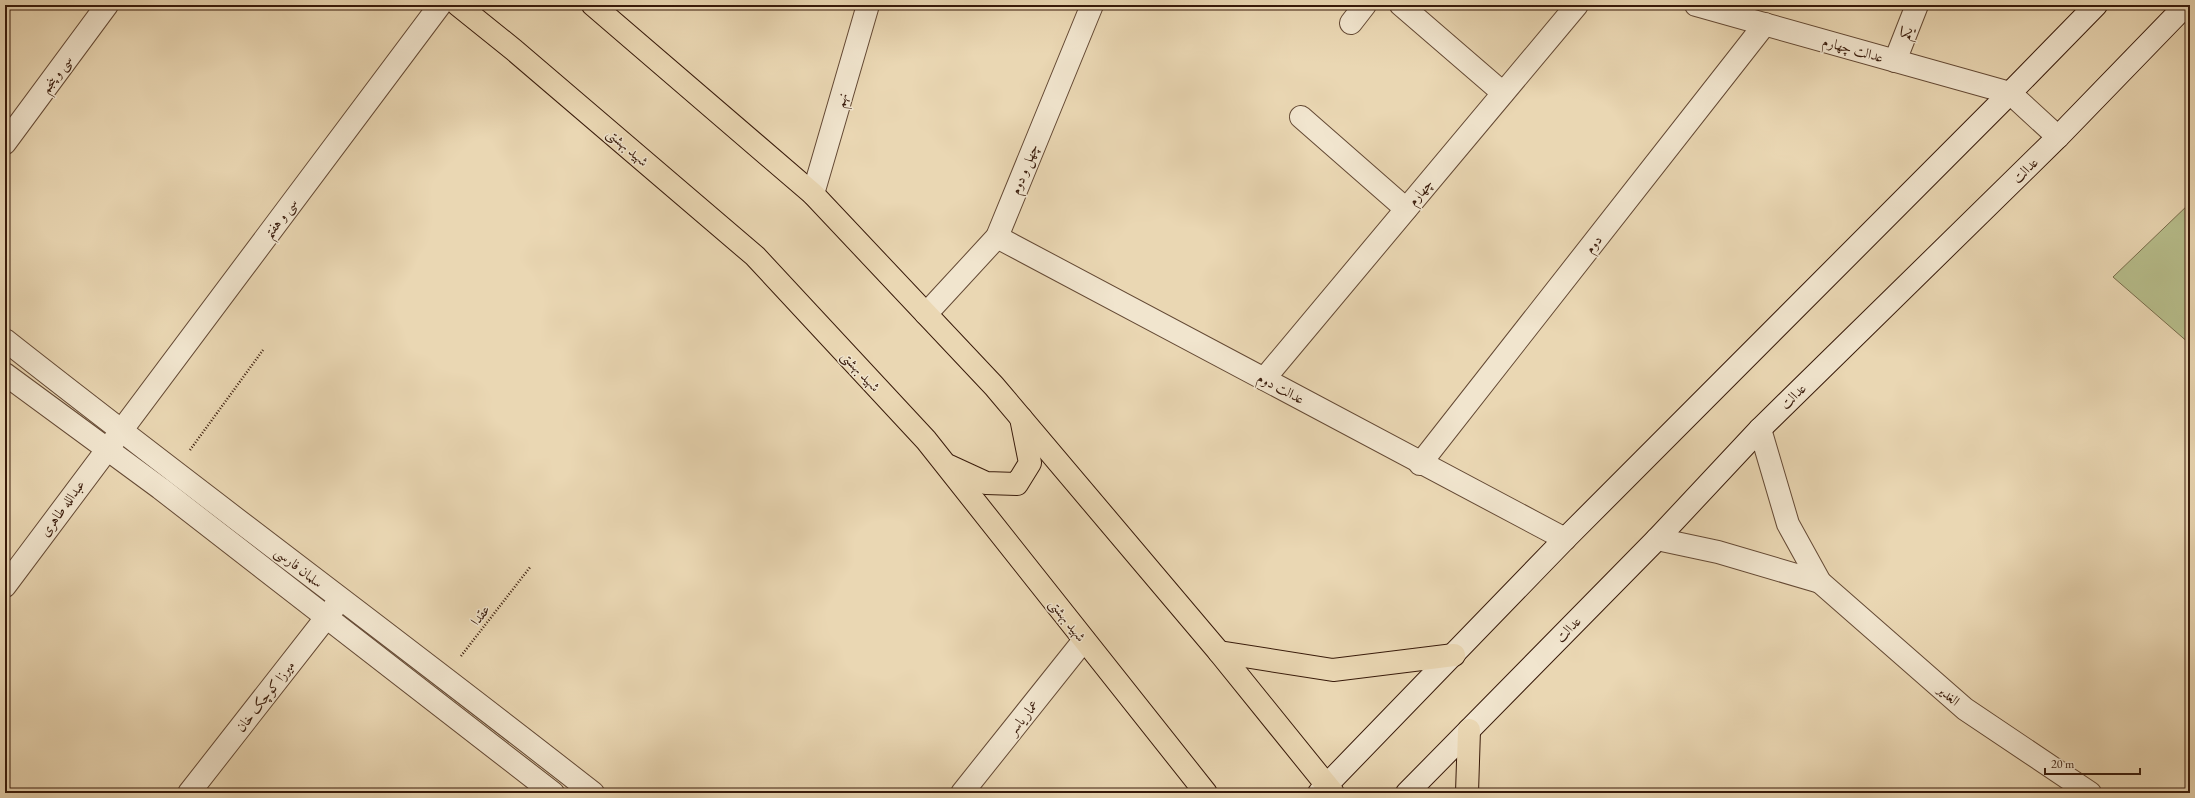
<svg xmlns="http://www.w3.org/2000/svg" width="2195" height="798" viewBox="0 0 2195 798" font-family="'EB Garamond',Amiri,serif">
<rect width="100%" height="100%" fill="#ead7b3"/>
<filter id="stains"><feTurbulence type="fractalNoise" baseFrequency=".005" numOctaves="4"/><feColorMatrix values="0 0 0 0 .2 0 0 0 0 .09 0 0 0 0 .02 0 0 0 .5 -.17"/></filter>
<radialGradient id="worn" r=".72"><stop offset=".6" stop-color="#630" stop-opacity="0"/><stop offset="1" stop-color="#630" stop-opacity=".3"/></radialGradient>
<path fill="#b7be8c" stroke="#786c4b" d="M2190,203V344L2113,277Z"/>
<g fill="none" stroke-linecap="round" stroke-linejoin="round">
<defs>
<g id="street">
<path d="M1401,5L1503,93"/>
<path d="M1696,5L2010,93L2058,137"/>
<path d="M1351,23L1365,5"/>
<path d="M1895,61L1917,5"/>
<path d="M1301,117L1406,209"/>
<path d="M5,143L107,5"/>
<path d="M813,194L868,5"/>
<path d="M997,237L1565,539"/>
<path d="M926,314L997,237L1092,5"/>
<path d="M5,340C199,493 398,640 593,793"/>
<path d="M5,374L160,488L553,793"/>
<path d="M1264,379L1577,5"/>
<path d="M1760,429L1788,524L1820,582L1965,709L2090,793"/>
<path d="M1420,464L1765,24"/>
<path d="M1657,539L1718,552L1820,582"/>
<path d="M5,586L440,5"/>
<path d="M189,793L336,605"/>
<path d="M962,793L1084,640"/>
</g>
<g id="secondary">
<path d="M1319,793L1565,539L2010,93L2096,5"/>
<path d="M1407,793L1657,539L1760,429L2058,137L2186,5"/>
</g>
<g id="primary">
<path d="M458,5L514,50L755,256L926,440L1206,793"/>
<path d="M593,5L813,194L994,386L1219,652L1333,793"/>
<path d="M949,466L986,483L1017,484L1030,463L1021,418"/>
<path d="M1219,652L1333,670L1454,655"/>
<path d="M1467,793L1469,730"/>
</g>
</defs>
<use href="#street" stroke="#644934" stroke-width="24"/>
<use href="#secondary" stroke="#381a0a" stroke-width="24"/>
<use href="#primary" stroke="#381a0a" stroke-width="24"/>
<g stroke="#381a0a" stroke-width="2.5" stroke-dasharray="1 2" stroke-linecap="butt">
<path d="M190,450L263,350"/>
<path d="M461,656L531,566"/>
</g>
<use href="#street" stroke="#f1e5ce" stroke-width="22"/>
<use href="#secondary" stroke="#f1e5ce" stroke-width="22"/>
<use href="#primary" stroke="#ead7b3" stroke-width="22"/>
</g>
<g text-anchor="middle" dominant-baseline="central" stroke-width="3" stroke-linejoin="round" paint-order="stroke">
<g font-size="14" fill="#381a0a" stroke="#f1e5ce">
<text transform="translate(1906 33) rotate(-68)">یکم</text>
<text transform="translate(1853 49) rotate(16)">عدالت چهارم</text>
<text transform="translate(56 74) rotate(-54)">سی و پنجم</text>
<text transform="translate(841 100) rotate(-74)">نهم</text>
<text transform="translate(628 147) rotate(41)">شهید بهشتی</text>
<text transform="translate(1024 169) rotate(-68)">چهل و دوم</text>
<text transform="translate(2025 170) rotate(-44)">عدالت</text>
<text transform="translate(1420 192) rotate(-50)">چهارم</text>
<text transform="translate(280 218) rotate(-53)">سی و هفتم</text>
<text transform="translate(1593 244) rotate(-52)">دوم</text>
<text transform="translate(861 371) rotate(47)">شهید بهشتی</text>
<text transform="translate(1281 388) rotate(28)">عدالت دوم</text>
<text transform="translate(1793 396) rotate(-44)">عدالت</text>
<text transform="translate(62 508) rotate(-54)">عبدالله طاهری</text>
<text transform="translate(299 567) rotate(38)">سلمان فارسی</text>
<text transform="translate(480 615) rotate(-52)">عقدا</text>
<text transform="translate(1068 620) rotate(52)">شهید بهشتی</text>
<text transform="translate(1568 629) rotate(-46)">عدالت</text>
<text transform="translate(1949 695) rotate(41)">الغدیر</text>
<text transform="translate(265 696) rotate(-52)">میرزا کوچک خان</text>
<text transform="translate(1023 717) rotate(-51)">عمار یاسر</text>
</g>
</g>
<rect width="2195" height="798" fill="none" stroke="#ead7b3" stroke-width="20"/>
<rect x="6" y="6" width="2183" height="786" fill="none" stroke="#381a0a" stroke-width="2"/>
<rect x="10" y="10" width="2175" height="778" fill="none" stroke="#381a0a"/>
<path d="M2045 768v6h95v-6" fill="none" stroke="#381a0a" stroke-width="2"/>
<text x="2051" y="768" font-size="12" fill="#381a0a" stroke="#f1e5ce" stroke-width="3" paint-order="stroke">20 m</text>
<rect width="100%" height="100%" filter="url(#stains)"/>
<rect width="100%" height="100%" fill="url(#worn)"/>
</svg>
